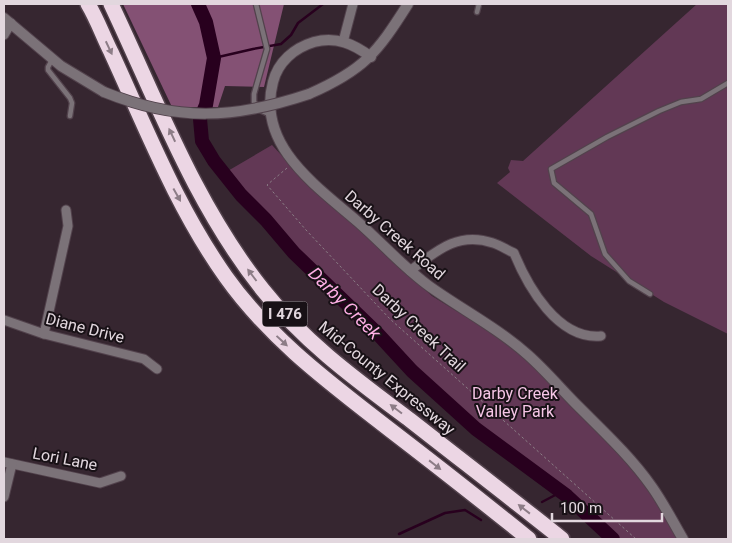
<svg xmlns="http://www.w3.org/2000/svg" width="732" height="543" viewBox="0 0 732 543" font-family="Roboto,sans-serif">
<rect width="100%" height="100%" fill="#362630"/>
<g fill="#623855">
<path d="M697,4H728V334L664,302L591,256L497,183L510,172L508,168L511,160L523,161Z"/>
<path d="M272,145L308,184L432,296L510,344L551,379L652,490L680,539H619L558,485L497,441L420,374L286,239L226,172Z"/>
</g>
<path fill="#845174" d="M123,4H284L264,87L225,86L218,107H172Z"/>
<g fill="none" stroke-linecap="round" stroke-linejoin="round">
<g stroke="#28001e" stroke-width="2.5">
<path d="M214,58L253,49L281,44L291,35L298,23L323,4"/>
<path d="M542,502L561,492"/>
<path d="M399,534L445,513L465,510L481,520"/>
</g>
<path stroke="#28001e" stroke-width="14" d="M198,4L206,22L214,58L206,105L200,119L202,141L214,161L241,195L266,220L294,253L377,333L412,371L476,429L567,496L613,539"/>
<defs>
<g id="service">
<path d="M256,4L267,49L254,94V102L262,111L271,115"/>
<path d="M477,12L479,4"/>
<path d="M52,60L48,67V70L70,98L72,103L70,116"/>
<path d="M650,294L629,281L605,254L591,214L554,183L551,169L607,137L659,111L681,102L701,99L728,83"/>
</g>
<g id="minor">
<path d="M4,35L11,23"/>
<path d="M343,42L353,4"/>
<path d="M410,271C436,251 458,231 493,243C500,245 507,250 514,253C528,287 558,340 601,336"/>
<path d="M4,320L44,334L144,359L157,369"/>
<path d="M44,334L68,226L66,210"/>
<path d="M4,462L100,483L121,476"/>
<path d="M4,497L12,464"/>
</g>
<g id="tertiary">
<path d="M4,18L61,66L104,92"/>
<path d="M371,57C354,44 336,36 314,42C294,48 278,62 273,82C256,146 318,187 358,222C382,243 403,267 429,286C461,309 498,328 528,355C546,371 561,389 578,406C604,432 631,457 652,487C664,504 673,522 683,539"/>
<path d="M309,94C364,70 377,53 408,4"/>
</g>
<g id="motorway">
<path d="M88,4C97,19 103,36 111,52C146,128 177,208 226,277C270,339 330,383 389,429C436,465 483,502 529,539"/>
<path d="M111,4C157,101 195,205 263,290C304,342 358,381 410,420C461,460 512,499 562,539"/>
</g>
</defs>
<use href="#service" stroke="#52424c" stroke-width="7"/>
<use href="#minor" stroke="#52424c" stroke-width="11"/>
<use href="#tertiary" stroke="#52424c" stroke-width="12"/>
<use href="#motorway" stroke="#52424c" stroke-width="18"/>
<path stroke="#8b7e86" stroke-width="1" stroke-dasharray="2.5 2.5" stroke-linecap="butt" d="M287,168L267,185L306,230L390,319L636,539"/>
<use href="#service" stroke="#7b7278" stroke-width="4.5"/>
<use href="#minor" stroke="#7b7278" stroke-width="9"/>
<use href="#tertiary" stroke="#7b7278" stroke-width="10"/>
<use href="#motorway" stroke="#ecd6e4" stroke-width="15"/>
<defs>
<path id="tertiary-bridge" d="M104,92C178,122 234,119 309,94"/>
</defs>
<use href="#tertiary-bridge" stroke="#52424c" stroke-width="12" stroke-linecap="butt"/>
<use href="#tertiary-bridge" stroke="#7b7278" stroke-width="10"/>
</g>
<defs><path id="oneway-solid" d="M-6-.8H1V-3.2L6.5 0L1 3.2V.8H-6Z" transform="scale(1.25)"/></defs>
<g fill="#8d7d87">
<use href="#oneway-solid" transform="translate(109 48) rotate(65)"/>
<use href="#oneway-solid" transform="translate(172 135) rotate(-115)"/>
<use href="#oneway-solid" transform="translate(177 195) rotate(61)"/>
<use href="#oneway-solid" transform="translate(252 275) rotate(-127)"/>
<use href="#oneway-solid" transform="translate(282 341) rotate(43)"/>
<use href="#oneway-solid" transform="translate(396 409) rotate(-143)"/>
<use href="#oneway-solid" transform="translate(435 465) rotate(38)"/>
<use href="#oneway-solid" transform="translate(524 509) rotate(-142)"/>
</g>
<g text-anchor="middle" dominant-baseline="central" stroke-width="4" stroke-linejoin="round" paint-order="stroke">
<rect fill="#181116" stroke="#a59ca2" stroke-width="1" x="262.5" y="301.5" width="45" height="25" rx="4"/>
<g font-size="15" font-weight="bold" fill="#e2d7de">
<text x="285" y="314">I 476</text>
</g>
<g font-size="16" fill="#e2d7de" stroke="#181116">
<text transform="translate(395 235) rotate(41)">Darby Creek Road</text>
<text transform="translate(85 328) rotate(14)">Diane Drive</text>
<text transform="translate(419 328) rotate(43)">Darby Creek Trail</text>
<text transform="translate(387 378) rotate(39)">Mid-County Expressway</text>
<text transform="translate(65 459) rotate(11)">Lori Lane</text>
</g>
<g font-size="16" fill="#f6c6e6" stroke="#181116">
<text x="515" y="393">Darby Creek<tspan x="515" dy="18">Valley Park</tspan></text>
</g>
<g font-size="18" font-style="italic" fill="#fdaee4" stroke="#181116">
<text transform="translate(345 303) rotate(45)">Darby Creek</text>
</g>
</g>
<rect width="732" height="543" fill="none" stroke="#e2d7de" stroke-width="10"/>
<path d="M552 513v8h110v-8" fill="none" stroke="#e2d7de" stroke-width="2.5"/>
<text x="560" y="513" font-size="15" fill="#e2d7de" stroke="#181116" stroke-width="4" paint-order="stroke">100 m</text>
</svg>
